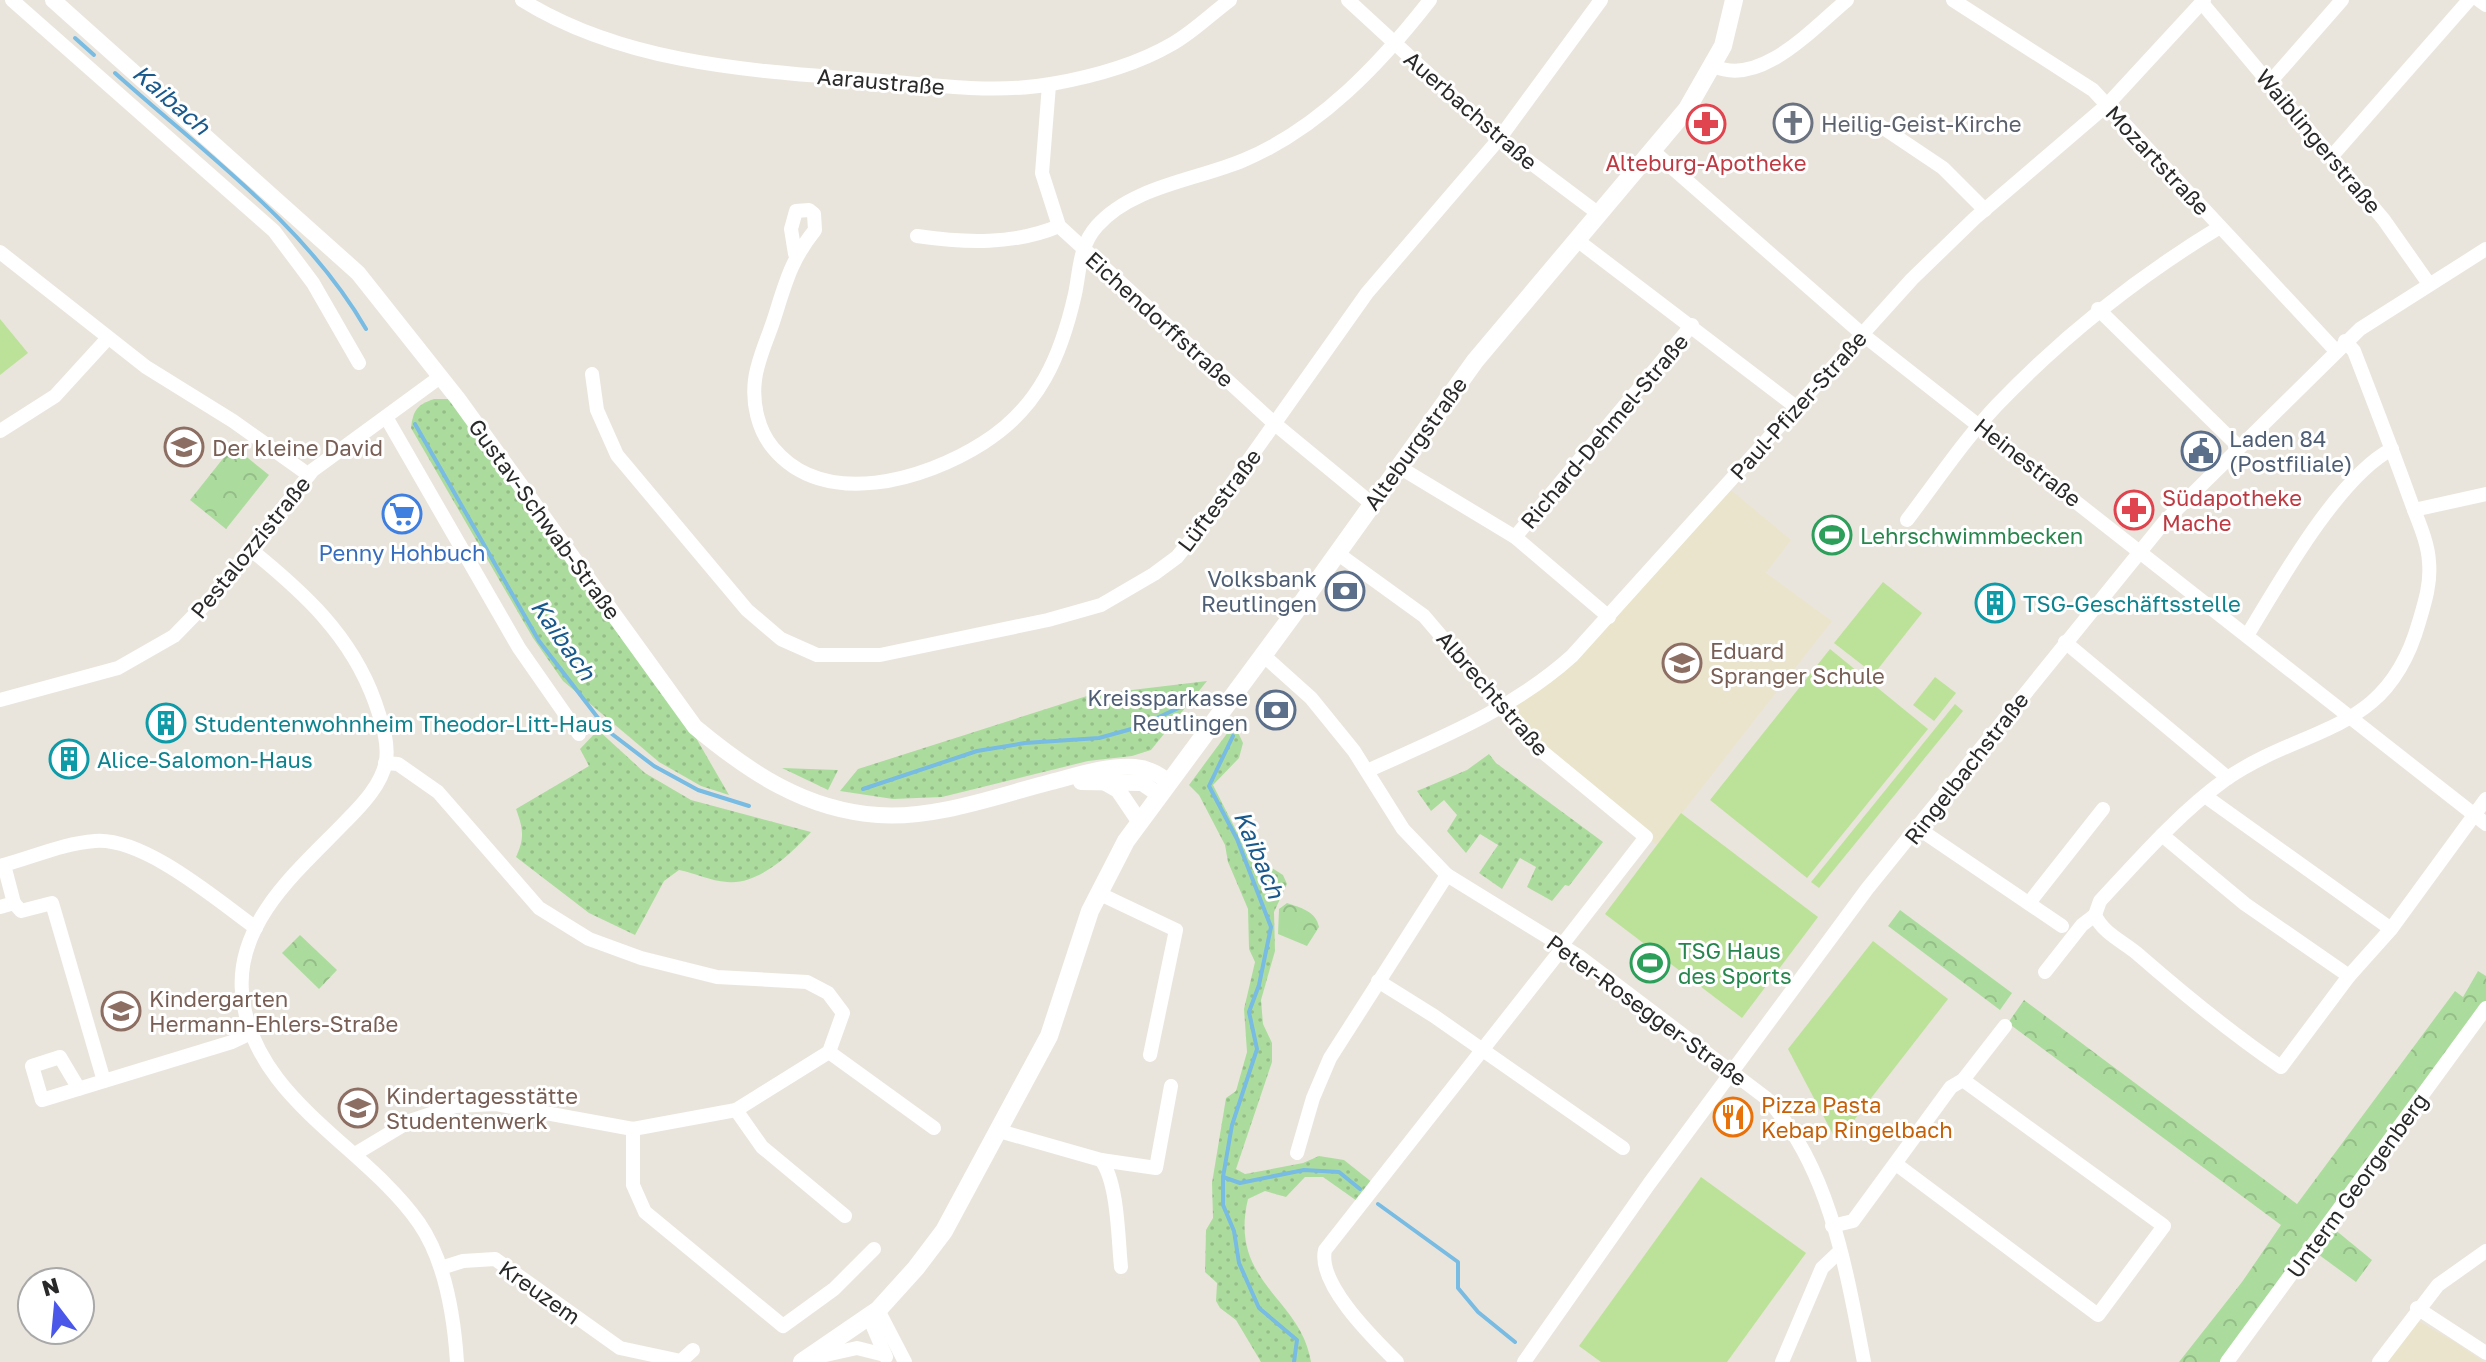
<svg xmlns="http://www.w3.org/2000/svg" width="2486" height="1362" viewBox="0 0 2486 1362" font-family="'Golos Text',sans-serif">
<defs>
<pattern id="grass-dots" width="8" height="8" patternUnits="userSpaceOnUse" patternTransform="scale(2)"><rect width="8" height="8" fill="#acdc9d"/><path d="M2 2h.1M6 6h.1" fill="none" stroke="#94bd87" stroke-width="1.8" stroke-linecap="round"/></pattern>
<pattern id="park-crowns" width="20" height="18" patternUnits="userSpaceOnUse" patternTransform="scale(2)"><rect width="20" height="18" fill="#acdc9d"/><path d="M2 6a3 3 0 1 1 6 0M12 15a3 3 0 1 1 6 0" fill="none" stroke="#94bd87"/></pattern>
</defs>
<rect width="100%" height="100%" fill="#eae5dc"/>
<g fill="#eae4cc">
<path d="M1726,486L1791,540L1766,573L1832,621L1657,845L1555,764L1502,709L1540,684Z"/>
<path d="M2420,1322L2453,1341L2484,1362H2382L2411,1324Z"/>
</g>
<g fill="url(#grass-dots)">
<path d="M434,399H449L692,731L729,795L701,786L659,762L563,681L533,638L411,428C413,410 417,405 434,399Z"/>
<path d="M1207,681L1151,750L1132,756L1088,761L942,797L893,799L840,791L858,769L1090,695Z"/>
<path d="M1234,724L1243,743L1239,758L1213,785L1247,852L1283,875L1287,884L1274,912L1275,951L1261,1000L1263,1024L1272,1043V1062L1236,1169L1245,1174L1303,1163L1319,1156L1344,1160L1373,1183L1357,1201L1323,1177H1305L1286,1197L1265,1191L1248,1199C1228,1283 1301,1297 1311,1362H1261L1236,1320L1220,1308L1216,1301L1217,1283L1205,1272L1206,1230L1213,1218L1212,1183L1226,1098L1236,1091L1247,1052L1244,1009L1255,962L1249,949L1248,909L1228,862L1225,845L1199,795L1189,785Z"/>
<path d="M598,730L645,773L691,800L811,832C793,852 758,886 727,882C711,881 694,873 679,870L664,881L635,935L589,913L516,857C525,838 523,828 516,809L589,766L580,749Z"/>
<path d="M1489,754L1496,763L1603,842L1569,886L1565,885L1552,901L1527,887L1536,867L1520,858L1502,889L1479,873L1498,845L1480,834L1466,853L1447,831L1457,815L1444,800L1431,811L1417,791L1467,770Z"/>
<path d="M782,768L838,770L828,790Z"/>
</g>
<g fill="url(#park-crowns)">
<path d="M233,446L269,475L226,529L190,500Z"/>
<path d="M1287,903C1301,908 1316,911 1319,927L1307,946L1278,934L1279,909Z"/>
<path d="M1900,910L2012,993L2000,1010L1888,926Z"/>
<path d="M300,935L337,970L319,989L282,953Z"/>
<path d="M2478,971L2486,976V1008L2328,1224L2372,1260L2356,1282L2311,1249L2227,1362H2179L2242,1282L2281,1225L2008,1023L2024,1000L2297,1204L2455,991L2463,997Z"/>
</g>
<g fill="#bce299">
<path d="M0,319L28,353L0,375Z"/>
<path d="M1883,582L1922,613L1874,674L1834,643Z"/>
<path d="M1830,649L1928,729L1807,878L1710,800Z"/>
<path d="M1935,677L1956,693L1934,721L1913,705Z"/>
<path d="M1955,704L1963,711L1819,888L1811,882Z"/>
<path d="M1681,813L1818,917L1742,1018L1605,914Z"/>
<path d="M1873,941L1948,999L1837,1142L1788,1049Z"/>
<path d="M1701,1177L1806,1253L1727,1362H1601L1579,1346Z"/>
</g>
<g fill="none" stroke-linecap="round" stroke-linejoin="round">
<g stroke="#78bbe3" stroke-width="4">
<path d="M75,38L94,55"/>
<path d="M115,73C203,152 306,225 366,329"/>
<path d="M415,424L539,641L608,731L654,766L698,790L749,806"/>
<path d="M1233,736L1209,786L1237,839L1271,927L1259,985L1249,1012L1257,1049L1232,1125L1223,1177V1205L1234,1231L1239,1263L1259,1308L1297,1340L1294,1362"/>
<path d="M863,789L977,751L1025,743L1099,738L1135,728L1185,705"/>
<path d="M1223,1177L1240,1183L1304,1170L1339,1172L1360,1189"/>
<path d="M1378,1204L1458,1262V1288L1478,1312L1515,1342"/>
</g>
<g stroke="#fff" stroke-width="14">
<path d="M12,0L274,231L313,283L359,363"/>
<path d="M522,0C628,66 759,71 881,81C936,85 996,94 1051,84C1091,77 1136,65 1172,44C1193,32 1211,14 1230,0"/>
<path d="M1348,0L1499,139L1599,214"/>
<path d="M1953,0L2093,90L2336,351"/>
<path d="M2479,0L2486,5"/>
<path d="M2202,3L2384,220L2429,284"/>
<path d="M1714,66C1760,88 1813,28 1847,0"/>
<path d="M2270,82L2342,0"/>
<path d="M1049,85L1042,173L1059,226L1275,424L1372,504"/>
<path d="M1879,125L1943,168L1985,210"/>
<path d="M1653,151L1862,334L2486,824"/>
<path d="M2332,156L2469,0"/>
<path d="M917,236C965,243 1014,245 1059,226"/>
<path d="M1577,240L1796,407"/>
<path d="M0,252L146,367L233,421L309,475"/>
<path d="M795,254L791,229L796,211L809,210L814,214L815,230C790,261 785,285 773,322C767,340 757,361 755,380C752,403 758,430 773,448C824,510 925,480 983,443C1039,408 1061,356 1075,294C1080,270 1079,246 1097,226C1132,186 1197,180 1244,160C1320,128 1381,63 1430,0"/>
<path d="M2098,309L2239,447"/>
<path d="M592,374L597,410L617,455L747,610L781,639L817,655H880L1048,620L1101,605L1154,574L1177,557L1199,530L1367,293L1499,139L1601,0"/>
<path d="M386,417L519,648L579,734"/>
<path d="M0,431L55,396L108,338"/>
<path d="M1399,467L1515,537L1609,617"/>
<path d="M2414,510L2486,494"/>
<path d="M1907,520C1936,482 1964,440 1997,405C2065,334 2136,278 2220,227"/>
<path d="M1515,537L1692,325"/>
<path d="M250,549C303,592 351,635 375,702C381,720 389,741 386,761C382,784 362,805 346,821C302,867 236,920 242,992C251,1098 364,1144 419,1223C446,1262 454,1316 457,1362"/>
<path d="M1337,553L1424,616L1533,744L1646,837L1562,945"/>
<path d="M2248,634C2279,583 2339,476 2392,449"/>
<path d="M2065,642L2228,778"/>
<path d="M1263,655L1311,698L1354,751L1403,829L1447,875L1580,957L1766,1098C1830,1166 1847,1273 1864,1362"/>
<path d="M0,700L118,668L174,636L214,595L313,470L440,377"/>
<path d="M1367,771C1440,738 1512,710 1572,656L1912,279L1975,218L2107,105L2204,0"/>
<path d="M2205,796L2391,929"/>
<path d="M1919,829L2062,926"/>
<path d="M2162,835L2245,904L2349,976"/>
<path d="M0,866C31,858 64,843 95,841C144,837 217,900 256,928"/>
<path d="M1098,893L1176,930L1150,1055"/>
<path d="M14,903L21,911L52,903L104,1081"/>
<path d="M2029,903L2103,809"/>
<path d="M0,907L14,903L4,865"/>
<path d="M2095,915C2103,934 2126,943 2140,956C2186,996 2231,1033 2281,1067L2349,976L2391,929L2486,799"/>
<path d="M2045,972L2082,925L2095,915L2100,901C2139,859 2179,813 2226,779C2308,723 2387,736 2419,622C2425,602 2431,583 2429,562C2428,541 2417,519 2410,499C2392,449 2373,400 2354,351L2345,341"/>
<path d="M1378,981L1434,1016L1623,1148"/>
<path d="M829,1052L934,1128"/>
<path d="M79,1089L60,1057L32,1066L42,1100L232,1042L251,1033"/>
<path d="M736,1110L762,1147L845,1216"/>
<path d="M633,1129V1185L645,1212L783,1326L834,1289L874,1249"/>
<path d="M999,1131L1101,1160L1156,1168L1171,1086"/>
<path d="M1297,1153L1313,1098L1330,1058L1447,875"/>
<path d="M355,1154L410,1121L455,1106L496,1104L633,1129L736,1110L829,1052L843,1013L828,993L807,982L717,977L641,958L589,939L539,908L438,792L398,764L385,763"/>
<path d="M1101,1160C1118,1182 1118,1238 1121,1267"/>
<path d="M1896,1164L2098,1315L2164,1226L1963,1080"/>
<path d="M1832,1226L1853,1221L1951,1087L1963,1080L2005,1026"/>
<path d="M441,1268L463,1261L495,1259L620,1348L681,1361L693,1350"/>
<path d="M2417,1308L2486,1353"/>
<path d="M878,1310L905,1362"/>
<path d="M869,1317L886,1357"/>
<path d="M816,1357L857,1348L885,1355"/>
<path d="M1397,1362C1374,1339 1317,1284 1325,1250L1564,946"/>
<path d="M1524,1362L1649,1184L1867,889L2165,521L2360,329L2486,249"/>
<path d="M1782,1362L1822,1268L1840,1251"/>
<path d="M2227,1362L2486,1008"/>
<path d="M2379,1362L2438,1285L2486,1251"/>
</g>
<g stroke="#fff" stroke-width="16">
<path d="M53,0L358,273L458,399L695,727C749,772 805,810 878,815C935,819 997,796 1051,782C1078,775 1107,765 1135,767C1148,768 1158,774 1168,781"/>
<path d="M1081,782L1142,783L1158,794"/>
<path d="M1104,782L1118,790L1139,821"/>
</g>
<path stroke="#fff" stroke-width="18" d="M802,1362L878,1310L916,1268L944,1231L1049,1036L1090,911L1126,841L1301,604L1475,361L1687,109L1723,46L1734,0"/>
</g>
<defs>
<symbol id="church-ring" viewBox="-11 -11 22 22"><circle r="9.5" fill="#fff" stroke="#6b7280" stroke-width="1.5"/><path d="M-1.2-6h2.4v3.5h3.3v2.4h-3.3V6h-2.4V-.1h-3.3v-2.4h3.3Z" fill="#6b7280"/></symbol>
<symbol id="pharmacy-ring" viewBox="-11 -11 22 22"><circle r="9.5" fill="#fff" stroke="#e0444e" stroke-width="1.5"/><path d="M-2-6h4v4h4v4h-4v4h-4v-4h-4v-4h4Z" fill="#e0444e"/></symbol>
<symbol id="school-ring" viewBox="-11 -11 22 22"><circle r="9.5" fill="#fff" stroke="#8d6e63" stroke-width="1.5"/><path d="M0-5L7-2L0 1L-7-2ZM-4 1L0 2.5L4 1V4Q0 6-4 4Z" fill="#8d6e63"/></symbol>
<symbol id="civic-ring" viewBox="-11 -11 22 22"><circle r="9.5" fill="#fff" stroke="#5c6f8a" stroke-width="1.5"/><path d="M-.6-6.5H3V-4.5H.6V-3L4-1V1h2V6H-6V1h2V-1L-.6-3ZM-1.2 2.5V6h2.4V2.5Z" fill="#5c6f8a"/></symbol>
<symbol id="supermarket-ring" viewBox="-11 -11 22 22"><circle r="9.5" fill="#fff" stroke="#3f7fe0" stroke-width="1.5"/><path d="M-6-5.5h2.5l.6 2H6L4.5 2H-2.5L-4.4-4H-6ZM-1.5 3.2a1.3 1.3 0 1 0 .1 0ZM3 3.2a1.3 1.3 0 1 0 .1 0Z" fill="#3f7fe0"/></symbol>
<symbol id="stadium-ring" viewBox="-11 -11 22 22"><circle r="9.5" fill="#fff" stroke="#2e9e5b" stroke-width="1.5"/><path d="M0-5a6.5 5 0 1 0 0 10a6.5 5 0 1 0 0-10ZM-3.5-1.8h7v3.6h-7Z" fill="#2e9e5b"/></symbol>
<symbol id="bank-ring" viewBox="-11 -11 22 22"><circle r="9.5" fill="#fff" stroke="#5c6f8a" stroke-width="1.5"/><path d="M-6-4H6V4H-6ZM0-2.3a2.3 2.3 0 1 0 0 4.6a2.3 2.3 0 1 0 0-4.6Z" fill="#5c6f8a"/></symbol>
<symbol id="building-ring" viewBox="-11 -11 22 22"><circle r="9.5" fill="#fff" stroke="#0f9aa8" stroke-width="1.5"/><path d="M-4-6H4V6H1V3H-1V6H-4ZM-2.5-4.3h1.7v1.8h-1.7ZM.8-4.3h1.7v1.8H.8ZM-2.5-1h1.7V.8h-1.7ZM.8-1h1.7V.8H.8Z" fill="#0f9aa8"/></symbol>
<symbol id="restaurant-ring" viewBox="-11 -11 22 22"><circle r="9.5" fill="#fff" stroke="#e8710a" stroke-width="1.5"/><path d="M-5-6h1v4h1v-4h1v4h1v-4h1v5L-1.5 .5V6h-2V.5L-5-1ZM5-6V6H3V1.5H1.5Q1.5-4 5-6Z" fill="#e8710a"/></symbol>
</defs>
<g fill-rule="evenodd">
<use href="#church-ring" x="1771" y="101" width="44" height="44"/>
<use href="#pharmacy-ring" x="1684" y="102" width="44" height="44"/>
<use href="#school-ring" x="162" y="425" width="44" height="44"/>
<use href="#civic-ring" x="2179" y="429" width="44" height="44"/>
<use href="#pharmacy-ring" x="2112" y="488" width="44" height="44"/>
<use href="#supermarket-ring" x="380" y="492" width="44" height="44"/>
<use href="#stadium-ring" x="1810" y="513" width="44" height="44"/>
<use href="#bank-ring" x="1323" y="569" width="44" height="44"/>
<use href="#building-ring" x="1973" y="581" width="44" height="44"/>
<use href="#school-ring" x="1660" y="641" width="44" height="44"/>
<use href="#bank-ring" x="1254" y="688" width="44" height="44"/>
<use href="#building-ring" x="144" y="701" width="44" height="44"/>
<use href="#building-ring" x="47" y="737" width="44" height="44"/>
<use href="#stadium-ring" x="1628" y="941" width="44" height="44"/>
<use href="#school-ring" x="99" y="989" width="44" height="44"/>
<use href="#school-ring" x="336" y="1086" width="44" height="44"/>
<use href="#restaurant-ring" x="1711" y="1095" width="44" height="44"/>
</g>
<g text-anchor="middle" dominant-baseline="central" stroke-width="6" stroke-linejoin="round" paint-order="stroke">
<g font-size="22" fill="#292929" stroke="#fff">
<text transform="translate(881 81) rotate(5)">Aaraustraße</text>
<text transform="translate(1471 110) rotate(41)">Auerbachstraße</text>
<text transform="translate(2319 141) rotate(50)">Waiblingerstraße</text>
<text transform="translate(2158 160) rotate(47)">Mozartstraße</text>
<text transform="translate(1160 319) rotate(42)">Eichendorffstraße</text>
<text transform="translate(1798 405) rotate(-48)">Paul-Pfizer-Straße</text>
<text transform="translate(1604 431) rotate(-50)">Richard-Dehmel-Straße</text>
<text transform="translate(1415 443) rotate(-54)">Alteburgstraße</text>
<text transform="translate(2028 462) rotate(38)">Heinestraße</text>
<text transform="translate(1219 500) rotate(-53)">Lüftestraße</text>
<text transform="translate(545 519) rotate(54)">Gustav-Schwab-Straße</text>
<text transform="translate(250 547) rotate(-51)">Pestalozzistraße</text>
<text transform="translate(1493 693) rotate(49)">Albrechtstraße</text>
<text transform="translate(1966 768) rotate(-52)">Ringelbachstraße</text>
<text transform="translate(1647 1010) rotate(36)">Peter-Rosegger-Straße</text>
<text transform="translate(2357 1185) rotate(-54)">Unterm Georgenberg</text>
<text transform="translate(540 1292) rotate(35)">Kreuzem</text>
</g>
<g font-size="22" fill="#5b616d" stroke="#fff" text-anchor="start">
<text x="1821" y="123">Heilig-Geist-Kirche</text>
</g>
<g font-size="22" fill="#be3a42" stroke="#fff">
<text x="1706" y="162">Alteburg-Apotheke</text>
<text x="2162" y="497" text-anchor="start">Südapotheke<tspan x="2162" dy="25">Mache</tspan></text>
</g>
<g font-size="22" fill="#4e5e75" stroke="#fff" text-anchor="end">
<text x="2229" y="438" text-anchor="start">Laden 84<tspan x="2229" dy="25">(Postfiliale)</tspan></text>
<text x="1317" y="578">Volksbank<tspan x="1317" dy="25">Reutlingen</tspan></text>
<text x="1248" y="697">Kreissparkasse<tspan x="1248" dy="25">Reutlingen</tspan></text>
</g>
<g font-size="22" fill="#785e54" stroke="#fff" text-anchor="start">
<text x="212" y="447">Der kleine David</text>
<text x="1710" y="650">Eduard<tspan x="1710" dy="25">Spranger Schule</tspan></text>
<text x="149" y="998">Kindergarten<tspan x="149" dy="25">Hermann-Ehlers-Straße</tspan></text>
<text x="386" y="1095">Kindertagesstätte<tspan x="386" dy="25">Studentenwerk</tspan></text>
</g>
<g font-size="22" fill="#27864d" stroke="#fff" text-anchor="start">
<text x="1860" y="535">Lehrschwimmbecken</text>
<text x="1678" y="950">TSG Haus<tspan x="1678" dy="25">des Sports</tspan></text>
</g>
<g font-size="22" fill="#366cbe" stroke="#fff">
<text x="402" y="552">Penny Hohbuch</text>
</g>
<g font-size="22" fill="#0d838f" stroke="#fff" text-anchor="start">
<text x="2023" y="603">TSG-Geschäftsstelle</text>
<text x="194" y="723">Studentenwohnheim Theodor-Litt-Haus</text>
<text x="97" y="759">Alice-Salomon-Haus</text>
</g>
<g font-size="22" fill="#c56008" stroke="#fff" text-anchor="start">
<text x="1761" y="1104">Pizza Pasta<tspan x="1761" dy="25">Kebap Ringelbach</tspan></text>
</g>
<g font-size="24" font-style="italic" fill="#19598c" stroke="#fff">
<text transform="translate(172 99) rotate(41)">Kaibach</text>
<text transform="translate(564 639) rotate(55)">Kaibach</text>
<text transform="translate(1260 854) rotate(67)">Kaibach</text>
</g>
</g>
<g transform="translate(56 1306) rotate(344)"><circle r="38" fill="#ffffff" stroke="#a9a9a9" stroke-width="2"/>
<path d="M0-6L14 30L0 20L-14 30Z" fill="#4a57e9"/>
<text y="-12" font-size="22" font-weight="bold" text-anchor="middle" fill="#292929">N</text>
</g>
</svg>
